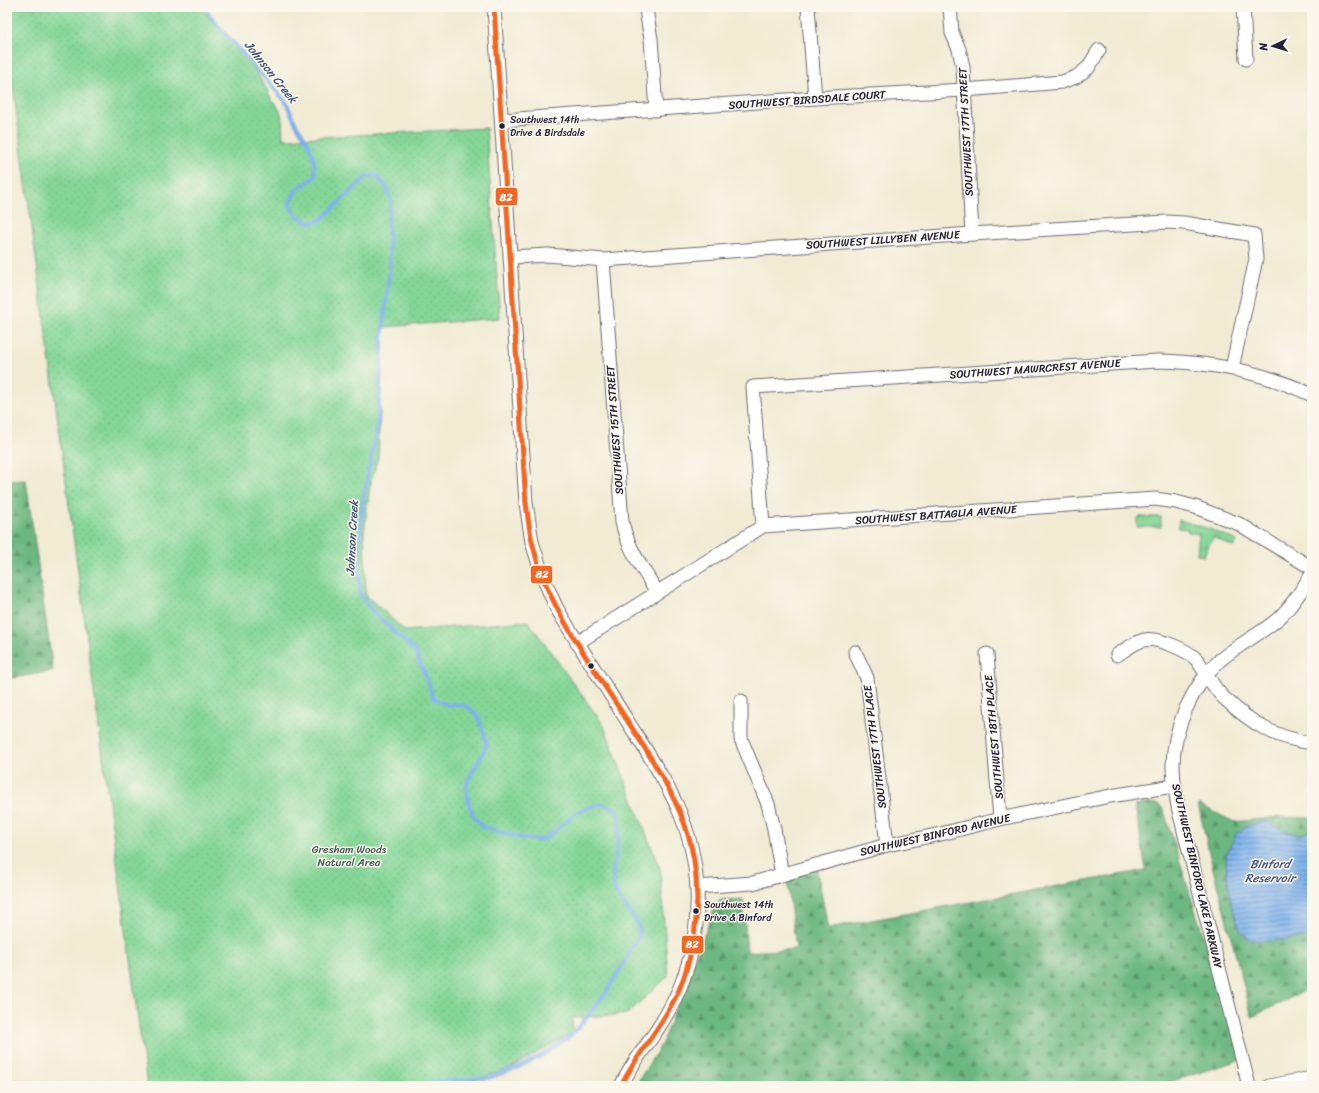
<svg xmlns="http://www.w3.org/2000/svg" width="1319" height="1093" viewBox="0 0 1319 1093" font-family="Sriracha,sans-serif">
<defs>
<pattern id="grass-tufts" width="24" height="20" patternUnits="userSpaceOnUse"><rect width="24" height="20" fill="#85d798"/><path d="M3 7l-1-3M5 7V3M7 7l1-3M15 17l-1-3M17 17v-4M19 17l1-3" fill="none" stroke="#73b884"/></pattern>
<pattern id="forest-firs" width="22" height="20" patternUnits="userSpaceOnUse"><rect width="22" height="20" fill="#6cb880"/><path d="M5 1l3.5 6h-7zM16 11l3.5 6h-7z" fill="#58956a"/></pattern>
<pattern id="park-dots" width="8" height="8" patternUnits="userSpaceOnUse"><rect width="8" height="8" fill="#85d798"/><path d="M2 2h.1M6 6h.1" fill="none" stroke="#73b884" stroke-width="1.8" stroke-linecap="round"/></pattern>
<pattern id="water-rules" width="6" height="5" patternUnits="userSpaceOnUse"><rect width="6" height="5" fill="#7eb1eb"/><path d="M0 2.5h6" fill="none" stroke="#6790c0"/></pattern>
</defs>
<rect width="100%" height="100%" fill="#fbf7ec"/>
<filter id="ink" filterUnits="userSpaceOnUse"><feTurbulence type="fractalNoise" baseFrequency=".025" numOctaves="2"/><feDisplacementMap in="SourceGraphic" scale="8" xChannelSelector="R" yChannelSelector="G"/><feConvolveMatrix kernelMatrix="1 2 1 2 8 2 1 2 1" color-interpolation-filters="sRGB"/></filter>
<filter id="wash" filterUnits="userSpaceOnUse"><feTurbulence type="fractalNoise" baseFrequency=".012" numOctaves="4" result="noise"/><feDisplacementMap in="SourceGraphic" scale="16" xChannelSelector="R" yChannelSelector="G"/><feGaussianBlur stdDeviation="0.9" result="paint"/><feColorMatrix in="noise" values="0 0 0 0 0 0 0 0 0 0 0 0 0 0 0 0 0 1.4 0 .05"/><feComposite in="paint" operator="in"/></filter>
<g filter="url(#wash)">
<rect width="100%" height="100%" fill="#f1ebd4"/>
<g fill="url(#grass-tufts)" stroke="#547c6a">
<path d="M1139,517H1161V527H1137V519H1139Z"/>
<path d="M1179,520L1210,529L1237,541L1234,547L1213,537L1203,557L1201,555L1197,554L1199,534L1188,532V529L1178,528Z"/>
</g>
<g fill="url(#forest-firs)" stroke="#476d5e">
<path d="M26,480L53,671L14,678H7V481Z"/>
<path d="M1151,803C1157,803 1161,805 1164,811L1242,1059L1158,1086H1053L1049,1083L1047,1086H635L661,1045L716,905L721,900L743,899L747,952L796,949L787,879L816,865L828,928L1146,870L1135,806Z"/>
<path d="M1198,804L1234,822L1278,817L1312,818V987L1252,1017L1212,865Z"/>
</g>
<path fill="url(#park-dots)" stroke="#547c6a" d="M7,7H199L248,59L269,93L268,94C285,114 281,115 283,139L486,128L500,318L384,327L378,458L370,486L364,533L366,595L405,631L528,621L603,724L660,869L668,976L627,1014L572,1018L573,1032L511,1068L455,1086H147L7,42Z"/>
<path fill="url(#water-rules)" stroke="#506a93" d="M1265,821L1283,830L1299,835L1312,831V937L1268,941L1251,940L1241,932L1231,904L1227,875L1226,855L1237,833L1247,826Z"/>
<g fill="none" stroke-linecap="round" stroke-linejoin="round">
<path stroke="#7eb1eb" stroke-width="4" d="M204,7L214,21L286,102L296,124L309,144L314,161L315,177L297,189L289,204L296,215L309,223L321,220L365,178L375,175L386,186L391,201L388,223L390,266L382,339L378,422L363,501L358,556L360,593L372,611L415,651L429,684L433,698L447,705L457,704L466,706L478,716L487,745L468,780L466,789L469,803L474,817L483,827L525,839L538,840L547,838L575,814L591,806L604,804L615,809L619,818L618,842L613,871L614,888L620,899L638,924L640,935L608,990L578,1028L566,1039L541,1056L517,1068L488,1078L434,1082L421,1086"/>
</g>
</g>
<g filter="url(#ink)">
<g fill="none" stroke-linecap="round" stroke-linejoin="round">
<defs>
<g id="minor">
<path d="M494,7L526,503L532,542L537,558L542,575L556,607C579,646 604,684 628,722C645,749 664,777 677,806C701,858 704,922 684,977C677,997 667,1015 655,1033C643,1050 630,1067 621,1086"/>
<path d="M808,7L815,98"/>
<path d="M950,7L952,33L959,49L963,67L972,234"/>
<path d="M1243,7L1246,59"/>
<path d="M646,10L651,39L656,110"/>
<path d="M502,120L815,98L964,90L1062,82L1076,77L1088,68L1099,50"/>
<path d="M511,257L548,255L603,260L972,234L1166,222L1184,223L1254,235L1256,259L1232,368"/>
<path d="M603,260L622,522C628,549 643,569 657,592"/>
<path d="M763,526L753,387L1157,361C1210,362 1264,372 1312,395"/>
<path d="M577,643L763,526L1155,499L1176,502L1195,507L1239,524L1312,568"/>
<path d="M855,652L867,678L887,845"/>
<path d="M987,654L1000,819"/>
<path d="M1117,655C1125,650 1135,642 1144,640C1157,637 1188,650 1197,660C1206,672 1213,688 1224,698C1251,723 1274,738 1312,743"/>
<path d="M741,701V739L768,804L774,829L782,875"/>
<path d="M697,887L753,883L887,845L941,834L1000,819L1110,796L1174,786"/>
<path d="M1249,1086L1179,811C1176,796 1173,781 1173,766C1173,728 1192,686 1220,660C1239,644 1261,634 1279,618C1293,605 1302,589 1312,574"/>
<path d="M1269,1086L1312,1078"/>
</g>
</defs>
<use href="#minor" stroke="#6a6871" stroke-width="15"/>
<use href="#minor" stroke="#fff" stroke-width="13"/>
<defs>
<path id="bus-1" d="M494,7L526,503C528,516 529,529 532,541C537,564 546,588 557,608C580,651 609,692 636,734C654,763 673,792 685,825C702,873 700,929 684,977C670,1018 640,1048 621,1086"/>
</defs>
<use href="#bus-1" stroke="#fbf7ec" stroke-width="8"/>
<use href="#bus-1" stroke="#f26522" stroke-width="5"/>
</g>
</g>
<g fill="#22223b" stroke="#fbf7ec" stroke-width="1.5">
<circle cx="502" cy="126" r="3.5"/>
<circle cx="591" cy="666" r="3.5"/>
<circle cx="696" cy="911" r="3.5"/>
</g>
<g text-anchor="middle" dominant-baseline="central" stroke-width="3" stroke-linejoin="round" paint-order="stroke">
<g font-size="10" fill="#22223b" stroke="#fbf7ec" text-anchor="start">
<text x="510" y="120">Southwest 14th<tspan x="510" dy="13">Drive &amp; Birdsdale</tspan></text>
<text x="704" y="905">Southwest 14th<tspan x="704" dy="13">Drive &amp; Binford</tspan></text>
</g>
<g font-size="11" fill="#22223b" stroke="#fbf7ec">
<text transform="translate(807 100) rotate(-4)">SOUTHWEST BIRDSDALE COURT</text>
<text transform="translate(966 132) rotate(-93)">SOUTHWEST 17TH STREET</text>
<text transform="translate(883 240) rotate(-4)">SOUTHWEST LILLYBEN AVENUE</text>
<text transform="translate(1035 369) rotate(-4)">SOUTHWEST MAWRCREST AVENUE</text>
<text transform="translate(615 430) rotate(-94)">SOUTHWEST 15TH STREET</text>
<text transform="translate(936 515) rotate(-4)">SOUTHWEST BATTAGLIA AVENUE</text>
<text transform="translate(994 737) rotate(-95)">SOUTHWEST 18TH PLACE</text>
<text transform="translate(875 747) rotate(-97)">SOUTHWEST 17TH PLACE</text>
<text transform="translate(935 835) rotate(-13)">SOUTHWEST BINFORD AVENUE</text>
<text transform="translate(1197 876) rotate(77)">SOUTHWEST BINFORD LAKE PARKWAY</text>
</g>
<g font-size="11" fill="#405857" stroke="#fbf7ec">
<text x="349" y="849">Gresham Woods<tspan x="349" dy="13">Natural Area</tspan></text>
</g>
<g font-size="12" font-style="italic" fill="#425479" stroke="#fbf7ec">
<text transform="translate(271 72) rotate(51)">Johnson Creek</text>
<text transform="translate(352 538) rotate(-87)">Johnson Creek</text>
<text x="1270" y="864">Binford<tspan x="1270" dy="14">Reservoir</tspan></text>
</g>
</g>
<g stroke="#fbf7ec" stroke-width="1.5">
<rect x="495" y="187" width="23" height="19" rx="4" fill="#f26522"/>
<rect x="530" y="565" width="23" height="19" rx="4" fill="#f26522"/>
<rect x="681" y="935" width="23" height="19" rx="4" fill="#f26522"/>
</g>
<g font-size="11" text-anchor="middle" font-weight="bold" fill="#fff">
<text x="506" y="201">82</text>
<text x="542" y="578">82</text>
<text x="692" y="948">82</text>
</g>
<rect width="1319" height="1093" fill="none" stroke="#fbf7ec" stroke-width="24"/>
<g transform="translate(1273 46) rotate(266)" stroke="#fbf7ec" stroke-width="3" paint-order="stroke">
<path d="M0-3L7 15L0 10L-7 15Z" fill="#22223b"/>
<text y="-6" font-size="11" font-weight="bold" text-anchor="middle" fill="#22223b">N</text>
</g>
</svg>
